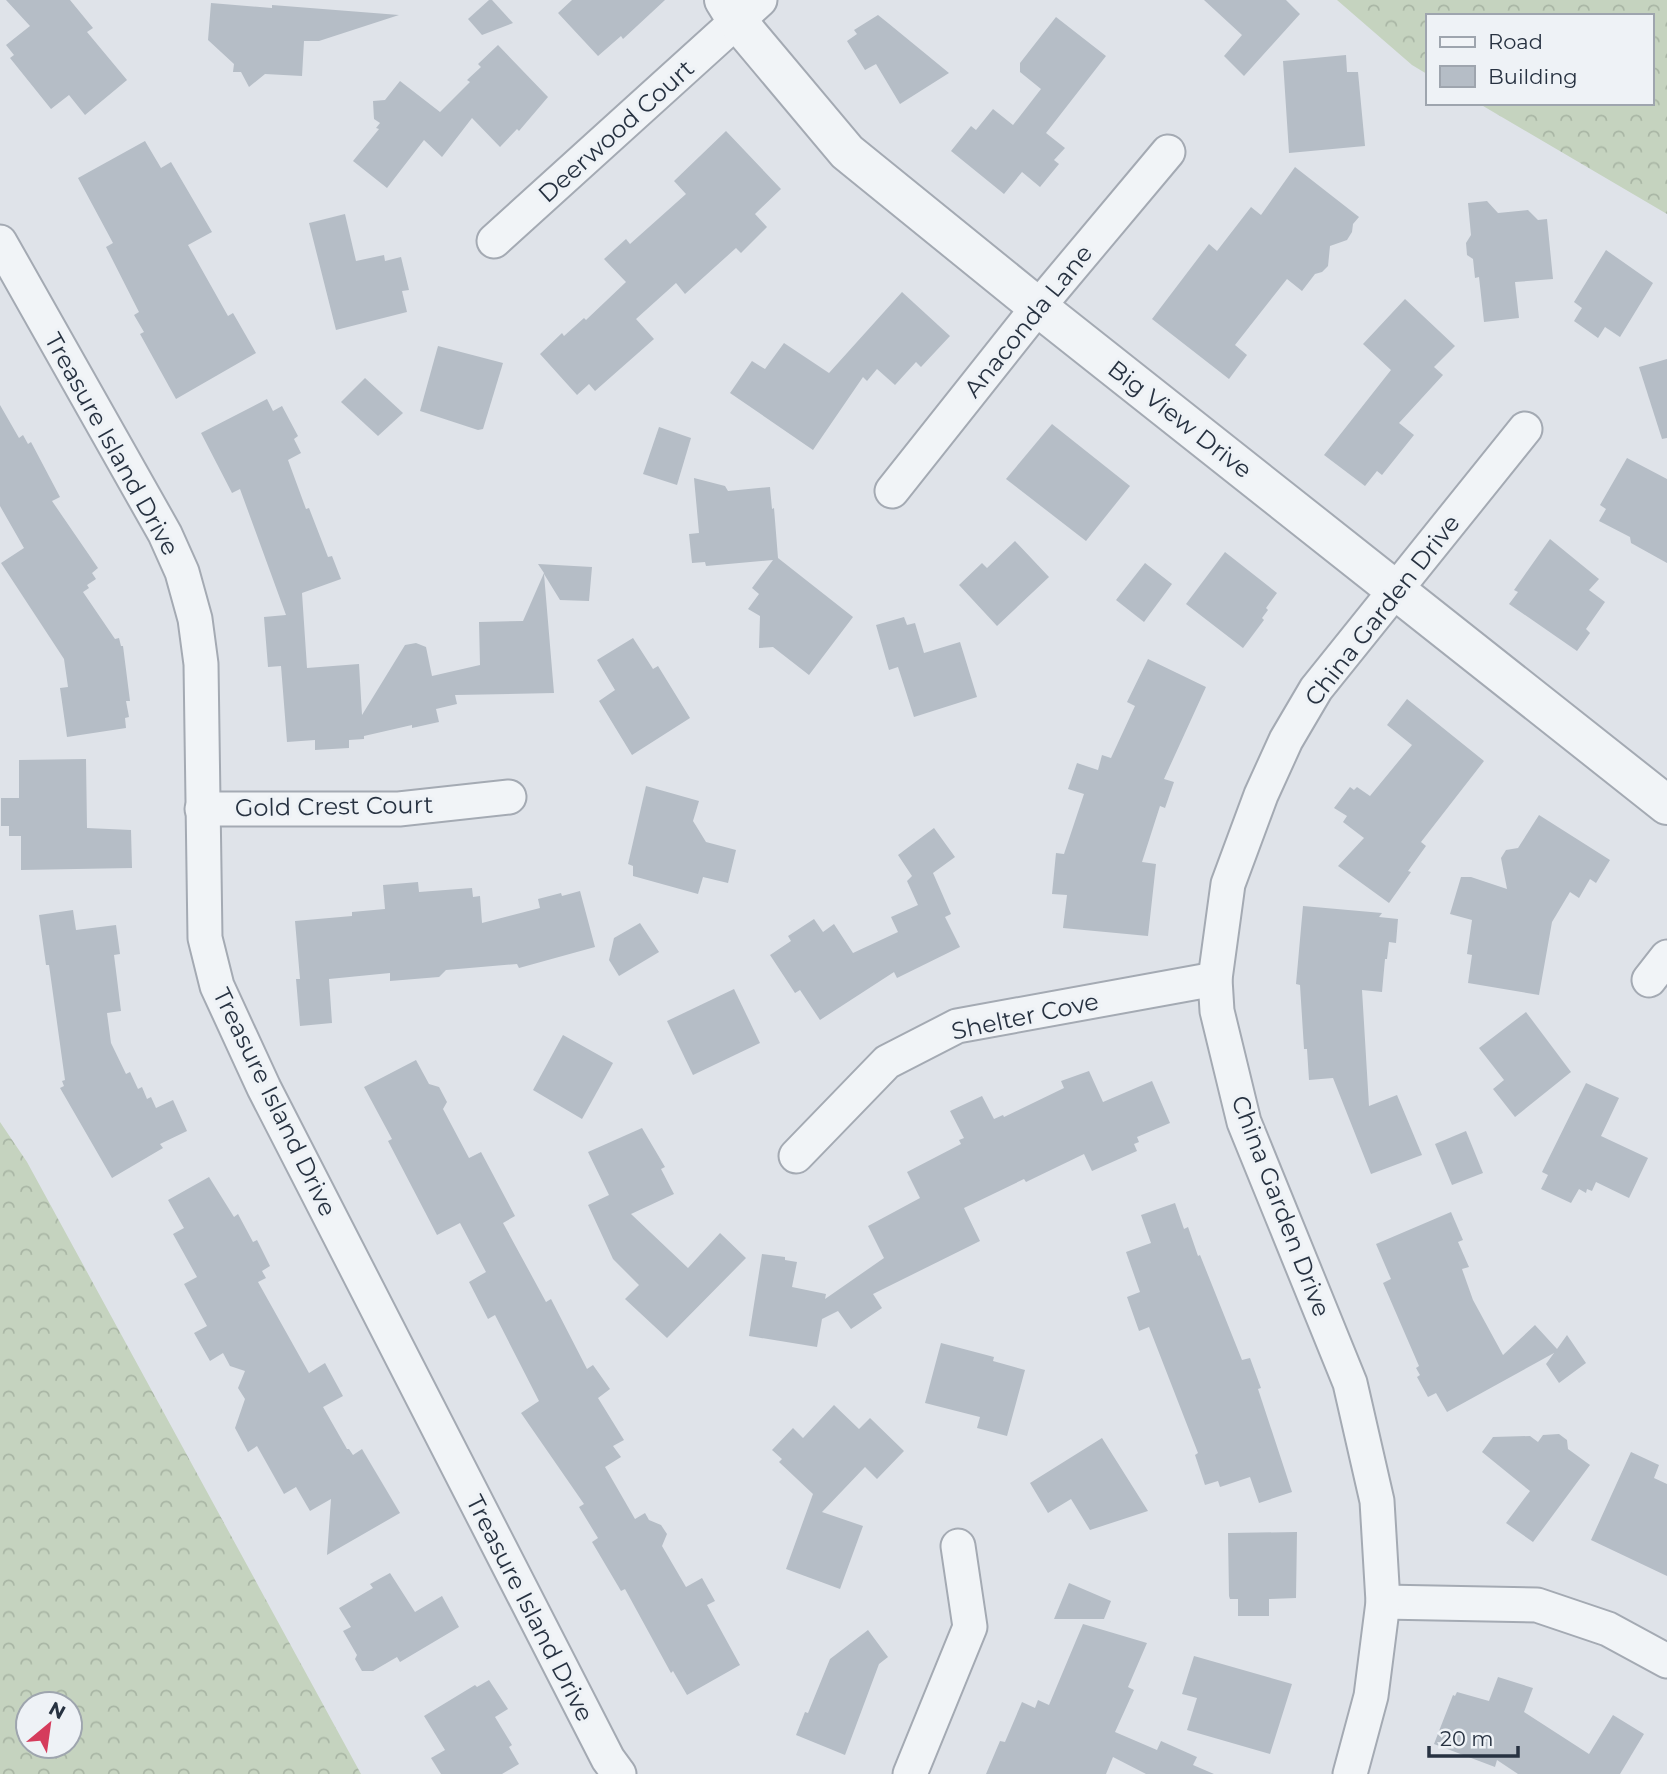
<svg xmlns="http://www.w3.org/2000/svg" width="1667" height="1774" viewBox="0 0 1667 1774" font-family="Montserrat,sans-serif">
<defs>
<pattern id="forest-crowns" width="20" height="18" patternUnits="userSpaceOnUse" patternTransform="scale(1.75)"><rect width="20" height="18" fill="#c5d3bf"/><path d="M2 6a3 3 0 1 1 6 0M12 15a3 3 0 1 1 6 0" fill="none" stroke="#a9b6a5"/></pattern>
</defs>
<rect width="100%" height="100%" fill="#dfe3e9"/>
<g fill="url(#forest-crowns)" fill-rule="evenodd">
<path d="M1337,0H1667V214L1478,103H1651V16H1427V74L1412,65Z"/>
<path d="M0,1122L27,1162L361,1774H0ZM28,1704H70V1746H28Z"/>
</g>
<g fill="#b5bdc6">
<path d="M6,0H70L93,28L87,32L127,80L85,115L69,95L51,109L10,58L14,55L6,45L30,26Z"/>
<path d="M489,0H492L513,23L482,35L468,19Z"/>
<path d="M572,0H665L623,39L621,36L598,56L558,13Z"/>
<path d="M1204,0H1286L1300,14L1244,76L1224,56L1242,35Z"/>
<path d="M211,3L272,8V5L399,15L319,41H304L302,76L265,74L249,87L241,72H233L234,64L208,40Z"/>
<path d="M878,15L888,23L949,73L900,104L876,64L865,70L847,41L857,34L854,30Z"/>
<path d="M1056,17L1106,56L1046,133L1065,148L1054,160L1059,164L1040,187L1022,172L1004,194L951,151L971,126L976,130L993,109L1013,125L1041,89L1020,72V63Z"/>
<path d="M498,45L548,97L519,131L517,129L500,147L472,118L442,157L424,140L387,188L353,161L379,129L376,128L380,123L374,119L373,101L385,100L400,81L440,112L470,82L467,80L481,67L478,64Z"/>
<path d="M1346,55L1347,72H1358L1365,146L1289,153L1283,61Z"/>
<path d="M726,131L781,189L755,214L767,227L741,253L736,248L685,294L676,283L636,319L654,339L595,391L589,384L577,395L540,354L562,333L564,336L584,318L586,320L626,282L604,259L626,239L630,244L686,194L674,181Z"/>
<path d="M145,141L161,168L171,162L212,232L188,245L228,316L233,313L256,353L176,399L140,334L144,332L134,315L139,312L106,247L113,243L78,178Z"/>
<path d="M1295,167L1359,217L1353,224L1352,232L1347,240L1330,246L1328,266L1322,272L1315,274L1302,291L1287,279L1235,345L1247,355L1229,379L1152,319L1209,244L1217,251L1251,207L1261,215Z"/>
<path d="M1487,201L1498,213L1528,210L1538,220L1547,219L1553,279L1515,282L1519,318L1484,322L1479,277L1475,278L1473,259L1467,255L1466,243L1471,235L1468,203Z"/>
<path d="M345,214L356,261L384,255L385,261L401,257L409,290L402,291L407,312L336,330L309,223Z"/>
<path d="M1606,250L1653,283L1620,337L1605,327L1598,338L1574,321L1582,308L1574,302Z"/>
<path d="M902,292L950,336L921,367L916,362L895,385L877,369L867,381L863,377L813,450L730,393L752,361L765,369L784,343L829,373Z"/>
<path d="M1405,299L1455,346L1434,367L1443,375L1399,423L1414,435L1382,475L1377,471L1365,486L1324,455L1391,370L1363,344Z"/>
<path d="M438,346L503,363L483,429L478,430L420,411Z"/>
<path d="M1667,359V438L1662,439L1639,367Z"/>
<path d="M365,378L403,413L378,436L341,402Z"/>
<path d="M267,399L273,411L282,406L298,436L294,439L301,453L288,460L306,509L309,508L328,557L332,556L341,579L302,593L307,668L359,664L362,715L405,645L416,643L426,647L432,676L480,665L479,622L523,621L544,573L538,564L592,567L589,601L560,600L544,574L554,693L455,695L457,704L436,709L439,722L412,728V725L364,736V739L349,740V748L315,750V740L287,742L281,666L268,667L264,617L286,615L240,489L232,493L201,433Z"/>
<path d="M0,405L19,438L23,435L28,444L31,442L60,497L52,501L98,568L92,573L96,579L87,585L89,588L83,592L115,639L119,638L121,646H123L130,701H126L129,717L125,718L126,728L67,737L60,688L68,687L64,659L1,563L24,548L0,506Z"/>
<path d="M1052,424L1130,486L1086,541L1006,479Z"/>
<path d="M659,427L691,438L677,485L643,474Z"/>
<path d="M1627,458L1667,479V563L1631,543L1630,537L1599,521L1606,509L1600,505Z"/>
<path d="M694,478L725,486L728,491L770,487L772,509L774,508L778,558L853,617L809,675L773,647L759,648L760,616L748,609L759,594L752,588L773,560L706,566L705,562L692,563L689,534L699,533Z"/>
<path d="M1550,539L1599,579L1589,590L1605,602L1586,629L1590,633L1577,651L1509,604L1518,592L1514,590Z"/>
<path d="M1015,541L1049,577L997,626L959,585L982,563L987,568Z"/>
<path d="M1225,552L1277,593L1266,608L1268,610L1262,618L1264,620L1243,648L1186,604Z"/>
<path d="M1145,563L1172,584L1144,622L1116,600Z"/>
<path d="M904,617L907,625L915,623L924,653L960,642L977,697L914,717L898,667L889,670L876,625Z"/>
<path d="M633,638L653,669L658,666L690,718L632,755L599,701L615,690L597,660Z"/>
<path d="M1148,659L1206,687L1164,779L1174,782L1165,808L1160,806L1142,862L1156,864L1148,936L1063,928L1067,895L1052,894L1056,853L1064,854L1084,794L1068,789L1077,763L1098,770L1102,755L1111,758L1135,706L1127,702Z"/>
<path d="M1407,699L1484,761L1421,842L1426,846L1408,871L1411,872L1389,903L1338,866L1364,838L1343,822L1347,816L1334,808L1350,787L1354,790L1357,787L1370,796L1412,745L1387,725Z"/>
<path d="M86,759L87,828L131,830L132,868L21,870V836H9V826H1V798H19V760Z"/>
<path d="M646,786L699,801L693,821L706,842L736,850L728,883L703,877L698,894L633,876V866L628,864Z"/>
<path d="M1539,815L1610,860L1596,883L1590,879L1579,898L1570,892L1552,922L1539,995L1468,983L1472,955L1467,954L1472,920L1450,914L1461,877H1471L1507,889L1501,858L1506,850L1518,848Z"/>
<path d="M934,828L955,857L933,873L951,914L945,917L960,947L897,978L894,972L820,1020L800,990L795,993L770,955L791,941L788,936L814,919L823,932L834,924L853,953L898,932L891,917L918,905L907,881L912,876L898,855Z"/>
<path d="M418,882L419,892L472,888L473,897L480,896L482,923L540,908L538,899L561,893L562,896L580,891L595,947L519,968L517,964L446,970L439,977L390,981V973L329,979L332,1023L300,1026L296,979H300L295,921L352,916V912L385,909L383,885Z"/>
<path d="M1303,906L1382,913L1379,917L1398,919L1396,943L1389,942L1387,959H1385L1382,992L1362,990L1369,1106L1397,1095L1422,1155L1371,1174L1333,1078L1309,1080L1307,1049H1304L1300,985L1296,984Z"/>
<path d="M73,910L76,930L116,925L120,954L114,955L121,1011L107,1013L111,1043L126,1074L130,1072L138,1089L142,1087L147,1099L151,1097L156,1108L173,1100L187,1131L160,1144L163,1148L112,1178L60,1088L64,1086L62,1081L65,1080L49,965H46L39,915Z"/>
<path d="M640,923L659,952L619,976L609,960L614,938Z"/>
<path d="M734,989L760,1043L693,1075L667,1021Z"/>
<path d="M1526,1012L1571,1072L1515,1117L1493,1089L1504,1080L1479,1048Z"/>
<path d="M563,1035L613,1063L582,1119L533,1090Z"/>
<path d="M416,1060L429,1084L439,1087L447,1102L443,1109L469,1158L481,1152L515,1216L503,1223L546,1302L551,1299L587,1369L593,1365L610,1389L598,1398L624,1440L613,1446L621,1457L605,1467L635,1519L645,1513L649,1520L661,1525L667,1534L662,1546L686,1587L702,1578L715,1601L707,1605L740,1665L687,1695L673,1671L671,1673L625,1589L621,1591L592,1542L598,1538L579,1507L584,1504L521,1413L539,1401L495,1315L488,1319L469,1282L486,1272L460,1223L437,1235L388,1141L392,1139L364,1087Z"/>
<path d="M1089,1071L1103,1102L1152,1081L1170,1123L1137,1137L1139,1142L1134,1144L1137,1151L1092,1171L1084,1154L1026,1182L1024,1179L964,1208L980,1241L873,1294L882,1308L851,1329L838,1311L822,1319L817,1347L749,1336L762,1254L785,1257V1260L797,1262L792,1287L826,1294L825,1299L884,1258L868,1226L920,1198L907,1172L961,1144L959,1140L964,1138L950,1111L982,1096L994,1119L1003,1115L1004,1117L1064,1088L1061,1081Z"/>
<path d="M1586,1083L1619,1098L1601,1136L1648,1158L1629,1198L1596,1182L1592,1191L1587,1189L1586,1193L1579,1189L1571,1203L1541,1189L1548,1175L1542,1172Z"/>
<path d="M642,1128L665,1167L661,1169L674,1194L631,1214L688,1268L720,1233L746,1258L667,1338L625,1299L639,1285L613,1259L588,1205L609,1195L588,1152Z"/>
<path d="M1466,1131L1483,1173L1452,1185L1435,1144Z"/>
<path d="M209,1177L234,1217L238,1214L253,1242L257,1240L270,1266L262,1271L266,1278L258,1282L309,1373L325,1363L343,1396L323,1407L347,1449H349L353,1455L362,1449L400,1513L327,1555L331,1499L310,1511L296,1487L284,1494L257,1446L248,1452L235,1428L245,1399L238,1388L245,1371L230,1366L223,1353L210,1361L194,1333L207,1326L184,1284L197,1277L173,1234L184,1228L168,1200Z"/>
<path d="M1175,1203L1184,1229L1188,1227L1198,1256L1200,1255L1242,1360L1250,1358L1261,1388L1258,1389L1292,1492L1259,1503L1250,1477L1220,1487L1218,1481L1205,1485L1195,1455L1198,1453L1149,1327L1139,1331L1127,1297L1140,1292L1126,1252L1151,1243L1141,1215Z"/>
<path d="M1451,1212L1463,1240L1458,1242L1469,1267L1462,1269L1473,1300L1503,1355L1535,1325L1557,1349L1567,1335L1586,1363L1559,1383L1546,1364L1554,1353L1447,1412L1436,1393L1428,1397L1417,1377L1420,1375L1416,1368L1419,1366L1383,1283L1391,1279L1376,1244Z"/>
<path d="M941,1343L994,1357L993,1361L1025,1370L1007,1436L977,1428L980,1417L925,1403Z"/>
<path d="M834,1405L859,1429L870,1418L904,1451L877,1479L865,1467L822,1512L863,1526L840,1589L786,1569L813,1494L779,1462L782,1459L772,1450L793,1428L803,1438Z"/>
<path d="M1559,1434L1567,1440L1568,1449L1590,1465L1533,1542L1506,1523L1530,1491L1482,1452L1493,1437L1530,1436L1538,1442L1543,1435Z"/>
<path d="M1102,1438L1148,1511L1090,1530L1071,1499L1048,1513L1030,1483Z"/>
<path d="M1631,1452L1659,1465L1654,1478L1667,1484V1576L1591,1540Z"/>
<path d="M1297,1532L1296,1598L1269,1599V1616H1238V1599H1230L1229,1596L1228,1533Z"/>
<path d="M390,1573L415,1612L442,1596L459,1627L400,1662L397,1657L373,1671H362L355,1659L357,1655L343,1631L351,1627L339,1608L373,1588L370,1584Z"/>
<path d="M1069,1583L1111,1601L1104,1619H1054Z"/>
<path d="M1083,1624L1147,1643L1128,1687L1134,1690L1115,1732L1157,1750L1161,1741L1197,1757L1193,1765L1214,1774H1146L1113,1757L1106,1774H986L1000,1741L1005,1742L1022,1702L1035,1708L1038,1700L1049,1705Z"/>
<path d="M868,1630L888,1657L879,1664L845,1755L796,1735L805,1712L808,1713L830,1659Z"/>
<path d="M1194,1656L1292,1684L1270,1754L1187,1730L1197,1698L1182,1694Z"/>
<path d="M1498,1677L1533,1688L1524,1712L1589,1754L1613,1715L1644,1734L1620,1774H1518L1497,1760L1495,1767L1434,1744L1453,1695L1455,1696L1457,1692L1489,1701Z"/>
<path d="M489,1680L508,1709L495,1717L512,1745L509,1747L519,1764L502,1774H441L431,1758L445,1750L424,1716L475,1685L477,1687Z"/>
</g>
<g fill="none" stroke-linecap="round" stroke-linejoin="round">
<defs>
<g id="minor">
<path d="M494,241L760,0"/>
<path d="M0,242L165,534L182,572L195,619L201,664L205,938L217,986L264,1088L608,1759L619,1774"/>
<path d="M892,491L1038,307L1168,152"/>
<path d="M202,809H399L509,797"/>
<path d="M1649,980L1667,957"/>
<path d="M796,1156L887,1062L957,1026L1215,979"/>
<path d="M1383,1602L1537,1605L1608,1629L1667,1661"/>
<path d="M910,1774L970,1627L958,1546"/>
<path d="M1350,1774L1371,1696L1383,1602L1377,1501L1350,1383L1244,1122L1217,1011L1215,979L1228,884L1261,795L1286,740L1316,689L1525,429"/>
</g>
<path id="tertiary" d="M724,0L737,21L847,152L1038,307L1667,805"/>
</defs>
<use href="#minor" stroke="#a4aab3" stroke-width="37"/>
<use href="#tertiary" stroke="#a4aab3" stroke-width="42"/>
<use href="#minor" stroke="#f1f4f7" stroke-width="33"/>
<use href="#tertiary" stroke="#f1f4f7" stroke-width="38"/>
</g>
<g text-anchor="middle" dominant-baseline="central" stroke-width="6" stroke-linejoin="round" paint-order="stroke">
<g font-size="24" fill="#273241" stroke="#eef2f6">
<text transform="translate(616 131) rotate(-42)">Deerwood Court</text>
<text transform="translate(1028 321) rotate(-51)">Anaconda Lane</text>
<text transform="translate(1180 419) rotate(38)">Big View Drive</text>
<text transform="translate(112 444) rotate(61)">Treasure Island Drive</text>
<text transform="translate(1382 610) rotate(-52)">China Garden Drive</text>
<text transform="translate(334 806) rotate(-1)">Gold Crest Court</text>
<text transform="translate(1025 1016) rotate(-12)">Shelter Cove</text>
<text transform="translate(275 1102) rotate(64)">Treasure Island Drive</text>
<text transform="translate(1281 1206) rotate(69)">China Garden Drive</text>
<text transform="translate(530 1608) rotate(63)">Treasure Island Drive</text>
</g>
</g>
<rect x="1426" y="14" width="228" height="91" fill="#eef2f6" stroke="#9ea5ae" stroke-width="2"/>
<rect x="1440" y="37" width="35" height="10" fill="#f1f4f7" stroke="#9ea5ae" stroke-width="2"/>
<text x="1488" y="49" font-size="21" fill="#273241">Road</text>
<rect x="1440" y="66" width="35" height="21" fill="#b5bdc6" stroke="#9ea5ae" stroke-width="2"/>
<text x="1488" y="84" font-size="21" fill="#273241">Building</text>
<g transform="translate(49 1725) rotate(29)"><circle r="33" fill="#eef2f6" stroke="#9ea5ae" stroke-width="2"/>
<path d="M0-5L12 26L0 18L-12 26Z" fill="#d53c5c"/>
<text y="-10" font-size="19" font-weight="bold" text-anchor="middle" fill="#273241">N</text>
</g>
<path d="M1429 1746v10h89v-10" fill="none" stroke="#273241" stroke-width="3.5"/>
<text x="1440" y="1746" font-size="21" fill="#273241" stroke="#eef2f6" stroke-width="5" paint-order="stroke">20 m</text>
</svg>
